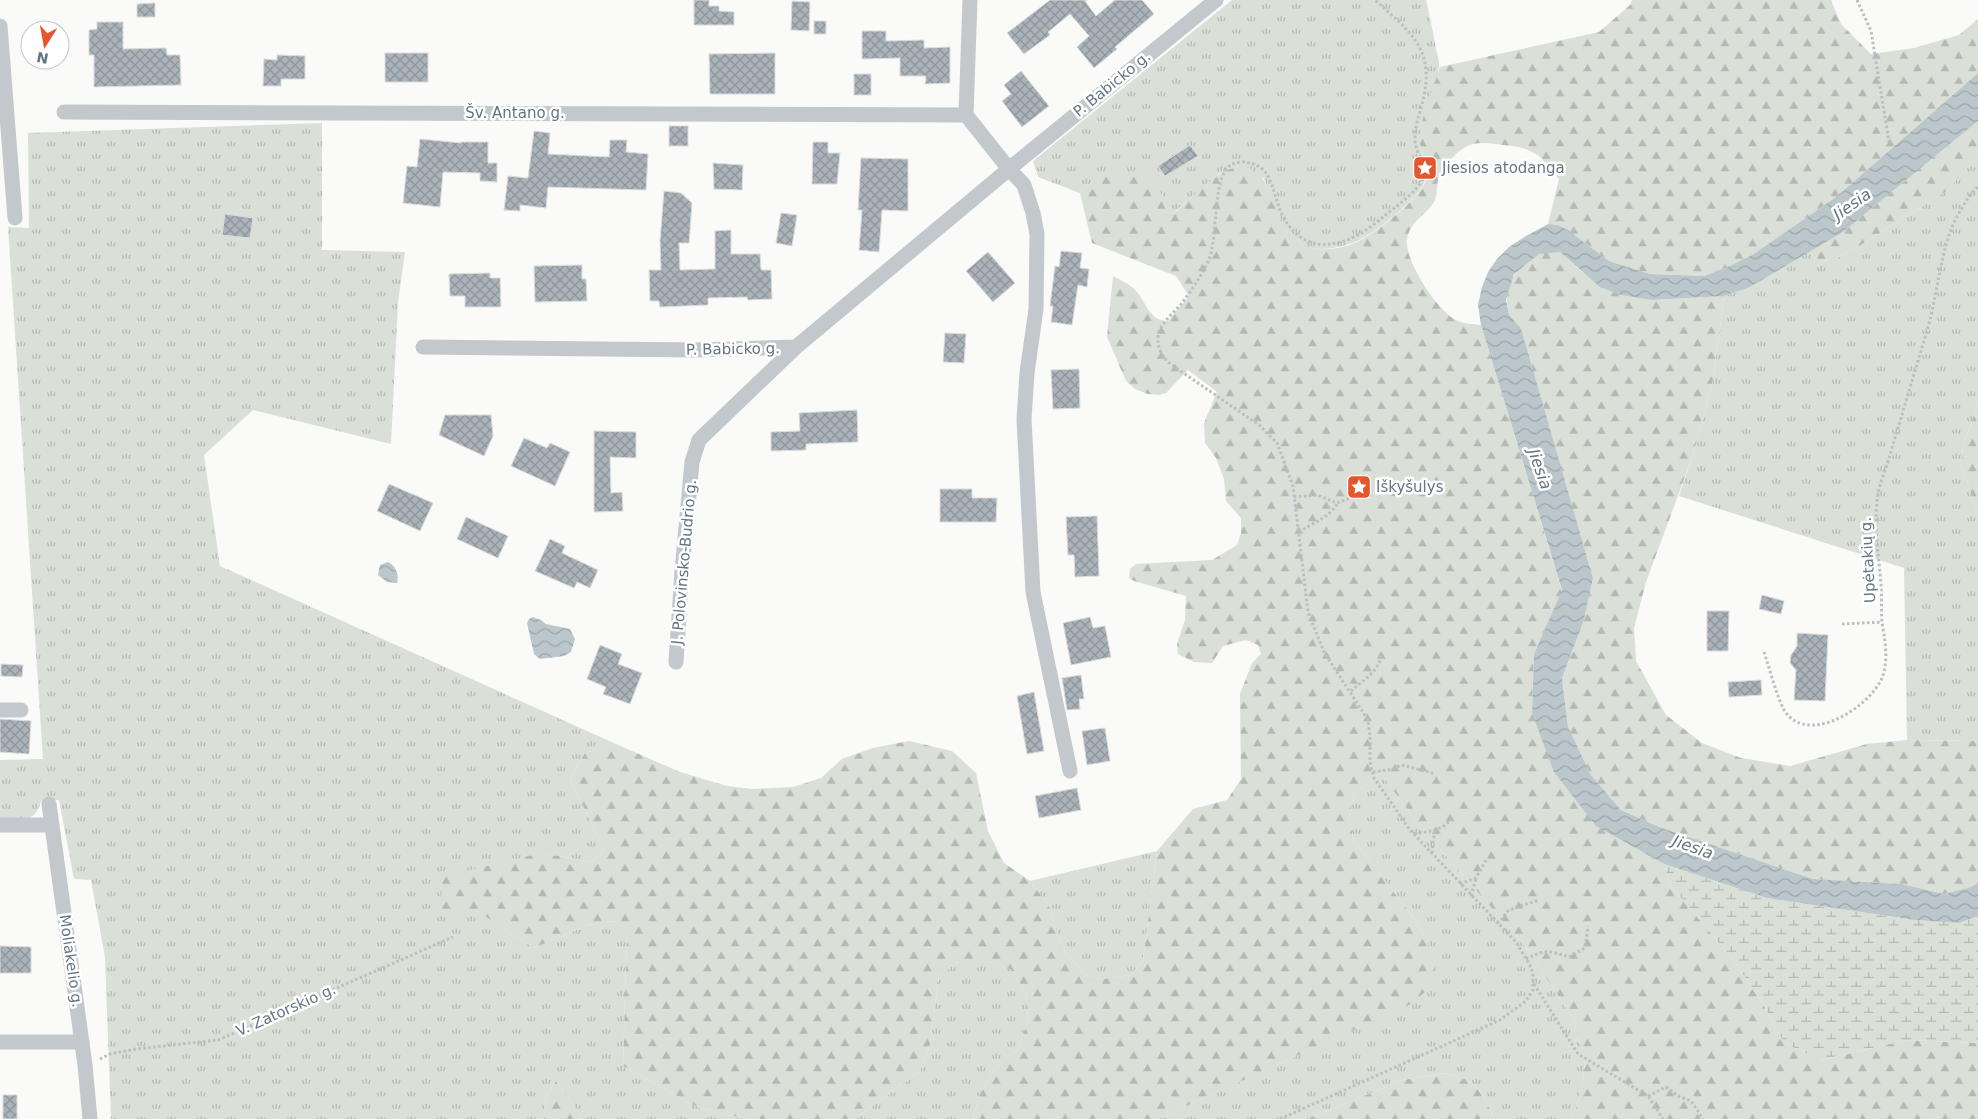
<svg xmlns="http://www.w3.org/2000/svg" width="1978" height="1119" viewBox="0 0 1978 1119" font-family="'DejaVu Sans',sans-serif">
<defs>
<pattern id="grass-tufts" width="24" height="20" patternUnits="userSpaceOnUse" patternTransform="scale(1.25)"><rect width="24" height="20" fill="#dadfd7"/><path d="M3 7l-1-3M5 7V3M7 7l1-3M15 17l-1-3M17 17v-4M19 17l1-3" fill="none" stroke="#b4b9b4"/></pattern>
<pattern id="forest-firs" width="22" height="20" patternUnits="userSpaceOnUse" patternTransform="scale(1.25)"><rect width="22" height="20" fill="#dadfd7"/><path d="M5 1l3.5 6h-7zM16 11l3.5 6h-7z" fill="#b4b9b4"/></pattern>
<pattern id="wetland-marsh" width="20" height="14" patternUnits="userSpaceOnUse" patternTransform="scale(1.25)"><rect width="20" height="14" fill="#dadfd7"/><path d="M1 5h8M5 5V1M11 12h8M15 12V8" fill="none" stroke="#b4b9b4"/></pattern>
<pattern id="water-waves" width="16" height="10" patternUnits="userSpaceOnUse" patternTransform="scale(1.25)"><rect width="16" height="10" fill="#bbc7cb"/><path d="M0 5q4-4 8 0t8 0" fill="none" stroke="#9ca6aa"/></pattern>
<pattern id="building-cross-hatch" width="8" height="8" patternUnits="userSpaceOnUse" patternTransform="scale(1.25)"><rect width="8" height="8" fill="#aab3b9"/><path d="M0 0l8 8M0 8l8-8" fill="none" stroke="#8e969c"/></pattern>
</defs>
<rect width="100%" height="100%" fill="#fafaf8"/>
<g fill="url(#grass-tufts)">
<path d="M1232,0H1426C1430,16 1433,33 1436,49C1437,54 1440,62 1439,67C1437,90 1421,116 1420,141C1419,155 1431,166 1425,181C1419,199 1373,235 1355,242C1339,248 1316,253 1300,244C1280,231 1272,199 1264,178L1220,173L1172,214L1166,212L1165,200L1094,180L1080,193L1038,177L1033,161Z"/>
<path d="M322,123V250L405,252L398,302L391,444L253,410L204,455L220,566L616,744L585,753L570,779L604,850L592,862L541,853L477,911L534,948L588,925L615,921L627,929L623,1066L697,1107L745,1119H583L556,1081L546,1097L544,1119H111L105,957L91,880L74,879L59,800L41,801C35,825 20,819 0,819V760L43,759L8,227L29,228L28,133Z"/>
<path d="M1978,155V404L1963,446L1961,464L1978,514V741L1907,740L1904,568L1679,496L1692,458L1713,380L1724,296L1748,288L1809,251L1818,261L1833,260L1856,248L1947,191Z"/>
<path d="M1381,773L1417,823L1526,947L1573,1018L1585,1059L1583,1082L1577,1106L1571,1119H1495L1481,1092L1468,1080L1445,1073L1403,1080L1307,1119H1158L1410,1004L1428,942L1413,917L1354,841L1349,818L1354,794Z"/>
<path d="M1157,851L1143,960L1131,975L1103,979L1085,975L1062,948L1049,906L1030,881Z"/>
<path d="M959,961H987L1012,970L1026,994L1028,1021L1018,1048L993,1072L979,1096L973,1119H855L920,1071L930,1044L939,976Z"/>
</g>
<g fill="url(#forest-firs)">
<path d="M1632,0H1831L1841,24L1871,54L1914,48L1959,35L1978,19V73L1836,197L1752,255L1725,268L1704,276L1650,274L1609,261L1568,230L1558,225L1548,224L1559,179C1551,170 1543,157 1532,152C1523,147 1513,146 1503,145C1479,142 1469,140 1451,159C1447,163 1442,168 1440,174C1436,181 1438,189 1436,197C1431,214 1410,218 1407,240C1404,260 1439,314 1458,321C1465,324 1474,324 1481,325L1562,591L1534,654L1532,713L1597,826L1664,864L1671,886L1731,957L1762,1002L1784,1043L1821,1060L1907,1040L1978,1043V1119H1571L1577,1106L1583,1082L1585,1059L1573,1018L1526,947L1417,823L1381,773L1354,794L1349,818L1354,841L1413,917L1428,942L1433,968L1426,991L1411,1004L1158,1119H973L979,1096L993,1072L1018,1048L1028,1021L1026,994L1012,970L987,961H959L939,976L930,1044L920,1071L855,1119H745L697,1107L623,1066L627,929L615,921L588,925L534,948L477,911L441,912L442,877L541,853L592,862L604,850L570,779L585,753L616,744L680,772L727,786L752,789L793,787L821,778L842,759L873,748L909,741L952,751L976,773L988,831L1004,863L1030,881L1049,906L1062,948L1085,975L1103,979L1131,975L1143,960L1157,851L1193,809L1227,800L1241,779L1240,694L1252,663L1261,654L1258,645L1246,640L1223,646L1212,663L1194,662L1178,654L1177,644L1185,620L1186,596L1134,581L1129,578L1130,569L1136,564L1212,560L1237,545L1241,533V518L1226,501L1224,479L1216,458L1205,443L1204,423L1217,392L1188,370L1166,393L1159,395L1148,394L1135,389L1126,381L1107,337L1113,276C1120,280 1130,284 1136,291C1147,303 1149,321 1168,321L1189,296L1176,276L1092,243L1080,193L1094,180L1132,171L1153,179L1165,200L1166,212L1172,214C1193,200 1216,166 1243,167C1276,169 1272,229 1302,244C1317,253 1341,249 1357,242C1375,233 1416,202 1425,183C1432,168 1421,158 1420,143C1418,123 1434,87 1440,67L1599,32L1630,5Z"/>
<path d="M1978,121V155L1947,191L1856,248L1833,260L1818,261L1809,251L1843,232Z"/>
<path d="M1560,252L1582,272L1652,300L1724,296L1713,380L1692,458L1646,582L1634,628L1636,661L1666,715L1702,743L1741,758L1790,766L1867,744L1907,740L1978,741V883L1971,887L1944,894L1902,884L1813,879L1659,827L1621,810L1591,775L1568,727L1562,678L1584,620L1593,578L1521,329C1517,325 1510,319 1509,314C1501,291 1517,260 1540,254C1547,252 1554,252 1560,252Z"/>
<path d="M1978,404V514L1961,464L1963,446Z"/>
<path d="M1445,1073L1468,1080L1481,1092L1495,1119H1307L1403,1080Z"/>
<path d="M556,1081L583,1119H544L546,1097Z"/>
</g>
<path fill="url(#wetland-marsh)" d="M1664,864L1767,898L1915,920L1959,923L1978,916V1043L1907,1040L1820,1060L1784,1043L1762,1002L1731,957L1671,886Z"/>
<g fill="url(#water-waves)">
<path d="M1978,73V121L1843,232L1748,288L1724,296L1652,300L1621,295L1600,287L1560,252L1539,254L1514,274L1506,300L1509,315L1521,329L1527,349L1593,578L1584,620L1562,678L1568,727L1591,775L1621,810L1659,827L1813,879L1902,884L1944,894L1971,887L1978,883V916L1959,923L1915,920L1767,898L1664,864L1596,826L1554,772L1532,713L1534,654L1562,590L1481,325L1478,305L1482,287L1488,272L1497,259L1509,247L1526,236L1548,224L1558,225L1568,230L1609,261L1650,274L1704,276L1725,268L1752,255L1836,197Z"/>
<path d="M388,562C396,566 399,574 397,583L387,582L378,575L380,565Z"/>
<path d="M533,617L541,620L546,624L570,629L575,639L571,652L564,656L540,659L534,654L527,623L529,619Z"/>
</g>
<g fill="url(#building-cross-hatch)" stroke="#dcdcda">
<path d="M694,0H709V6H719V11L734,12V25H694Z"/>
<path d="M1050,0H1087L1085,1L1096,16L1115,0H1142L1154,14L1115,47L1117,49L1094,68L1077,47L1089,36L1070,14L1048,32L1050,35L1024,54L1007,33Z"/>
<path d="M792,1L810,2L809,31L791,30Z"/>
<path d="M155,3V17H137V4Z"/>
<rect x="814" y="21" width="12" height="13"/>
<path d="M97,22H123V49L166,48L167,55H180L181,85L94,87V55H89V30L97,29Z"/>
<path d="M862,31H886V41L924,40V48L950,47V83L925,84L926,76H900V58L862,59Z"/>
<rect x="385" y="53" width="43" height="29"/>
<path d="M775,53V94H710L709,54Z"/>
<path d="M277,55L305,56V79H281V86H263L264,59L277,60Z"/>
<path d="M1021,71L1049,106L1022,127L1002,101L1011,94L1004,85Z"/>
<rect x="854" y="74" width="17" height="21"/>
<rect x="669" y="126" width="19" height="20"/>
<path d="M534,131L550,133L548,154L609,157L610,140H627L626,152L648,154L646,190L548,187L546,208L520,205V211L504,210L508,176L528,178Z"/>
<path d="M420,139L461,143V142H488V163H497V182L480,181V173L443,172L440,207L403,203L407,166L417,167Z"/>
<path d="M813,142H828V153H840L837,184H812Z"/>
<path d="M1190,145L1198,156L1165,176L1158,166Z"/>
<path d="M861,158L908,159V211L882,210L879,252L859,250L862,210H858Z"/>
<path d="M713,163L743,165L742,190L714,189Z"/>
<path d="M664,191L681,193L692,203L689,243H679L680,270L715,269V231L731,230V254H760L761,270H771L772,299L748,300L747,297L708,298V305L660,307L659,301H650L649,270H661L660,241Z"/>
<path d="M781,213L797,215L792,246L776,243Z"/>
<path d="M225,214L253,218L250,238L222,235Z"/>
<path d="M1061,251L1082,253L1080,268L1089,269L1087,287L1078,285L1072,325L1051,322L1053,306H1050L1055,266L1059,267Z"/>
<path d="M988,252L1015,283L993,302L966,271Z"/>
<path d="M582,265V279H586L587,301L535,302L534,266Z"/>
<path d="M490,273V278H500L501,307H465V296H450L449,274Z"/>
<path d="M945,333L966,334L964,363L943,362Z"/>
<path d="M1079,369L1080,408L1053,409L1051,370Z"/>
<path d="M857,410L858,442L806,444V450L771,451V432L800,431L799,413Z"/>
<path d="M445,415H491L493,436L484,456L439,435Z"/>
<path d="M594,431L636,432V458L610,457L611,493L622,492L623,511L594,512Z"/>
<path d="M524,438L547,448L550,443L570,452L555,486L511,466Z"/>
<path d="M389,484L433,503L420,531L377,511Z"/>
<path d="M940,489H972V498H997L996,522H940Z"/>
<path d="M1097,516L1099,576L1075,577L1074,555H1068L1066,517Z"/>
<path d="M466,517L508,536L498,558L457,539Z"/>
<path d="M550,539L565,546L562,553L598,570L590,588L577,582L574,588L535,571Z"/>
<path d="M1762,595L1784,601L1781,614L1759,609Z"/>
<path d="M1707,611H1729L1728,651H1707Z"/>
<path d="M1090,617L1093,628L1105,626L1111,657L1071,665L1063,623Z"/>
<path d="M1797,633L1828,635L1825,701L1794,700L1796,670L1790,663L1791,655L1797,646Z"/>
<path d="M600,645L622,654L618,664L642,673L630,704L603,694L606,687L587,679Z"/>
<path d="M1,664L23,665L22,677L1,676Z"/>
<path d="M1081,675L1084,699H1079L1080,709L1067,710L1062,678Z"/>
<path d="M1761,680L1762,695L1729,697L1728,682Z"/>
<path d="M1034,692L1044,751L1027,754L1017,696Z"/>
<path d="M0,719L31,721L29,754L0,752Z"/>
<path d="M1105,728L1110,761L1087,765L1082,731Z"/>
<path d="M1077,788L1081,810L1039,818L1035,796Z"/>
<path d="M0,946L31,947V973H0Z"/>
<rect x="3" y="1095" width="14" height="24"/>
</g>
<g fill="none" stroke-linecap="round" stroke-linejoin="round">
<g stroke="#bbbfc2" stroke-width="3" stroke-dasharray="2.5 2.5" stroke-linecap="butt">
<path d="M1857,0L1871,31L1889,142"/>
<path d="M1294,497L1317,495L1337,503L1355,496L1359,487"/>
<path d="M1299,532C1312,523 1329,518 1337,504"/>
<path d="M1842,624L1882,622"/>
<path d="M1764,652C1769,667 1777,697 1784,710C1807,747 1869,708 1882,678C1889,660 1885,641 1882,622C1881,610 1882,597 1881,585C1879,557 1874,530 1877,502C1878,485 1887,467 1891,451C1903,411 1915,371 1927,331C1936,299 1939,266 1949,235C1955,218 1966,199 1978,186"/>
<path d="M1351,691C1362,681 1381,670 1381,654"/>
<path d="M1373,772L1393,769L1401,765L1433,773"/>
<path d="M1414,834C1430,831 1444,831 1453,816"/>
<path d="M1432,853L1433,839L1437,831"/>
<path d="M1460,884L1476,878L1486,860"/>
<path d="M1471,896L1476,878"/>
<path d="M1497,923C1503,920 1504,915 1508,911C1516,906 1529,904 1538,900"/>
<path d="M1526,959C1544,949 1550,951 1569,957L1585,948L1588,926"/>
<path d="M1534,984L1578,1054L1648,1096L1663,1119"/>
<path d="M100,1059L110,1054L136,1049L218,1040L453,937"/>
<path d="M1648,1096L1666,1087L1678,1096L1691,1101L1703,1119"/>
<path d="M1280,1119L1500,1020L1526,1001L1533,990V976L1531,967L1516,942L1410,830L1374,778L1370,762V736L1368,720L1324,652L1308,612L1293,486L1277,443L1259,425L1169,363C1163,356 1158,350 1158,340C1157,325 1173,314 1182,303C1191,291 1202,275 1208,262C1214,250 1214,227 1216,213C1218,198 1218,168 1235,163C1245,160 1260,164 1266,173C1274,185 1276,202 1282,215C1307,262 1351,245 1383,217C1394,208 1419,191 1423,177C1427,163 1414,152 1415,138C1415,122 1423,106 1425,90C1432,44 1405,28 1375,0"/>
</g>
<g stroke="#c3c8cc" stroke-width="15">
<path d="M970,0L966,115L1009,169L1024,185L1033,213L1037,234L1036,309L1027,373L1024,419L1033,592L1070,771"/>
<path d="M0,26L15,218"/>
<path d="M64,112L966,115"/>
<path d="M423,347L695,350L796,347L1009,169L1216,0"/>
<path d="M676,662L682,571L692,462L699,440L796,347"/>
<path d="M0,710H21"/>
<path d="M49,804L85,1065L90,1119"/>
<path d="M0,825H52"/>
<path d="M0,1042H82"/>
</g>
</g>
<defs>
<symbol id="sight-square" viewBox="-11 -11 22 22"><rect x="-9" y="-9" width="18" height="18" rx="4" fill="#e4572e" stroke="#fff"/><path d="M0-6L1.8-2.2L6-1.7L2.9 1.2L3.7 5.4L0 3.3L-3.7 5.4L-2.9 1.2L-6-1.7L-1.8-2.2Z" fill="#fff"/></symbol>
</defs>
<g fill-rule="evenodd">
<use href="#sight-square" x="1411" y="154" width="28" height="28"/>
<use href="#sight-square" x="1345" y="473" width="28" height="28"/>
</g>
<g text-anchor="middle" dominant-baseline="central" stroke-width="5" stroke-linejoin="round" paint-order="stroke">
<g font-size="15" fill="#657683" stroke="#fff">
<text transform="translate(1112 84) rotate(-39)">P. Babicko g.</text>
<text x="515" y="113">Šv. Antano g.</text>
<text transform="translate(733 349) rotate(-1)">P. Babicko g.</text>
<text transform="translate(1868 560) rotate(-93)">Upėtakių g.</text>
<text transform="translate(684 562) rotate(-85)">J. Polovinsko-Budrio g.</text>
<text transform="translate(71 961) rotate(82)">Moliakelio g.</text>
<text transform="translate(286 1010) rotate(-24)">V. Zatorskio g.</text>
</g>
<g font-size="15" fill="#657683" stroke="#fff" text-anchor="start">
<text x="1442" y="168">Jiesios atodanga</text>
<text x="1376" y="487">Iškyšulys</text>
</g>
<g font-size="16" font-style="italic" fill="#60757c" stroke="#fff">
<text transform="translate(1852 204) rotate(-35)">Jiesia</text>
<text transform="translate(1540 469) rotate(71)">Jiesia</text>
<text transform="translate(1693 847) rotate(20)">Jiesia</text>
</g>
</g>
<g transform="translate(45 45) rotate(191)"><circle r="24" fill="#ffffff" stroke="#c1c8cd"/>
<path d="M0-4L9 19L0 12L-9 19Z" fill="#e4572e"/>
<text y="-8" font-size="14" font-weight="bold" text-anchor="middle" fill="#657683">N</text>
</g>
</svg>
